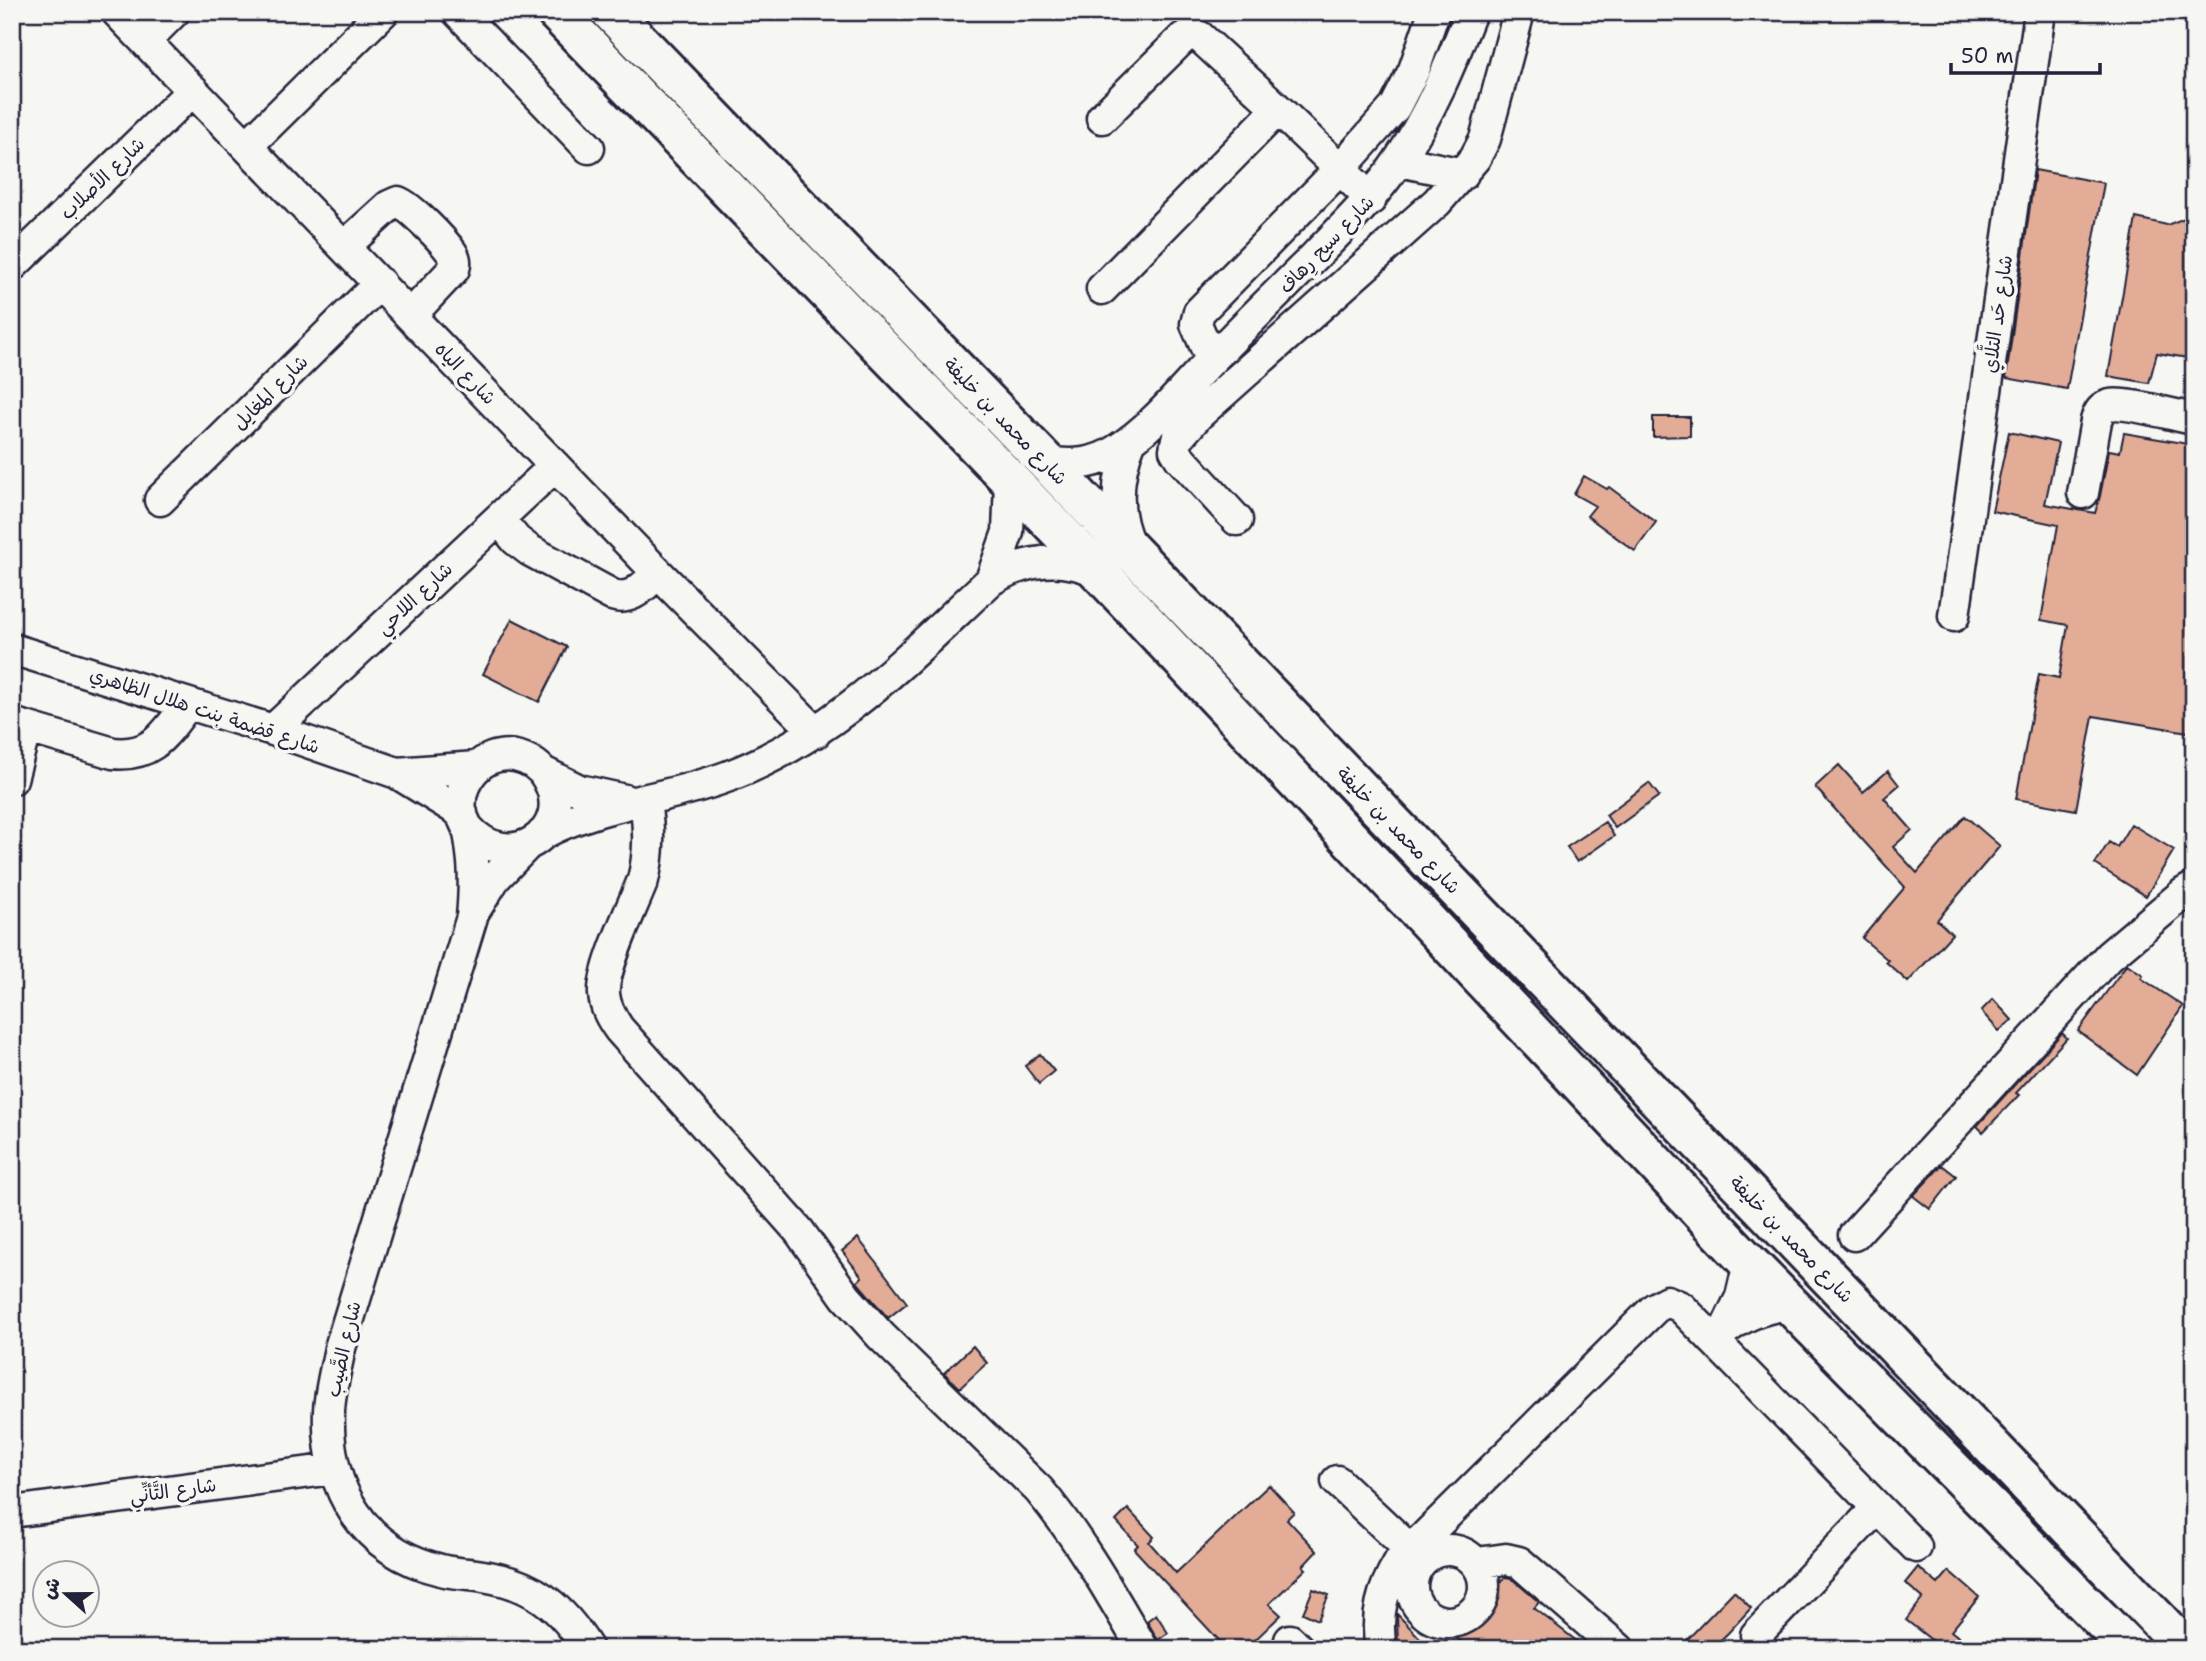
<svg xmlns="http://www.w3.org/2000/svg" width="2206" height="1661" viewBox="0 0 2206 1661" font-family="'Shantell Sans','Playpen Sans Arabic',sans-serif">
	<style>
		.building { fill: #e2ac97; stroke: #22223b; stroke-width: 2 }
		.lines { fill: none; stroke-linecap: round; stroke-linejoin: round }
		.minor-casing { stroke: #22223b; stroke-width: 35 }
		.highway-casing { stroke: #22223b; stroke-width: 44 }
		.minor { stroke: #f6f6f2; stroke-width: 30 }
		.highway { stroke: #f6f6f2; stroke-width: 38 }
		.labels { text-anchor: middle; stroke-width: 7; stroke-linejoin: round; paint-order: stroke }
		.street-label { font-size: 19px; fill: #22223b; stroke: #f6f6f2 }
	</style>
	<rect width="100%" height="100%" fill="#f6f6f2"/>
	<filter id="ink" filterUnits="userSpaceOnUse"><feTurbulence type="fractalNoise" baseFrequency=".0143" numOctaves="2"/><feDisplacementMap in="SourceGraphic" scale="14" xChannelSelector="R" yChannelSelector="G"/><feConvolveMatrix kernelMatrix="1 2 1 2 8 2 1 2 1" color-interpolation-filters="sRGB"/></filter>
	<g filter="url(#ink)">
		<path class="building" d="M2035,170L2104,183L2067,389L2006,378Z
			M2136,218L2167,225L2185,218L2194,219V359L2157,353L2149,383L2108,376Z
			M1653,417H1690V436L1653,437Z
			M2009,432L2058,443L2045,504L2095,513L2100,496L2109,450L2120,452L2124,433L2194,445V733L2093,716L2076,810L2016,799L2039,674L2059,678L2068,625L2041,620L2058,525L1992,511Z
			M1584,476L1607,489L1609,487L1656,522L1635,551L1587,516L1595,506L1574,494Z
			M512,619L567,647L539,702L483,674Z
			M1839,765L1863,792L1888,771L1899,785L1884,798L1912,830L1893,847L1917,873L1965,816L2000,846L1937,920L1952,934L1908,982L1886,962L1888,960L1862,938L1905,887L1815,787Z
			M1649,783L1659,796L1615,828L1606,815Z
			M1605,822L1614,836L1577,862L1567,847Z
			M2131,824L2174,850L2146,896L2095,864L2109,842L2117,847Z
			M2127,964L2143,975L2141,978L2183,1006L2137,1075L2078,1031Z
			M1993,999L2012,1020L1999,1031L1981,1011Z
			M2062,1033L2067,1038L2016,1093L2019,1095L1983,1132L1977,1126Z
			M1040,1054L1054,1071L1039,1084L1025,1066Z
			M1942,1165L1956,1176L1930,1209L1913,1196Z
			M858,1238L907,1303L888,1318L857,1282L862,1277L842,1251Z
			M973,1346L987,1363L960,1388L944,1373Z
			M1269,1485L1294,1512L1287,1519L1317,1551L1303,1566L1306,1569L1269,1604L1281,1615L1256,1639L1264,1649H1227L1134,1549L1138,1545L1116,1521L1128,1509L1154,1537L1149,1542L1176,1573Z
			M1918,1567L1938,1584L1949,1571L1979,1597L1951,1631L1974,1649H1943L1906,1620L1923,1598L1905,1583Z
			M1505,1577L1511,1578L1539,1602L1534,1608L1587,1649H1471L1455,1637L1478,1606Z
			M1313,1589L1329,1595L1318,1620L1303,1613Z
			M1734,1591L1751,1608L1728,1633L1711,1649H1678Z
			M1156,1614L1168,1633L1158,1640L1147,1621Z
			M1397,1614L1420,1638L1409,1649L1398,1648Z"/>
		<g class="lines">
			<g class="minor-casing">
				<path id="minor" d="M117,12L658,573L816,732
					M458,12L589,148
					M145,41L174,12
					M1102,118L1183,38L1192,33L1200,37L1278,109L1371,199
					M247,146L383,12
					M1399,161L1463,174
					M345,246L389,206L398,202C411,207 444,241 452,253C456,259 456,263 454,269L411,315
					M12,266L193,90
					M1102,289L1278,109
					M1211,359L1196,324L1199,312L1340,169L1395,107L1414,70L1434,12
					M1046,462C1071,466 1095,465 1117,450C1156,425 1185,386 1217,354C1249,321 1282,289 1315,256C1345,225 1375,196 1399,160C1430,114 1451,63 1471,12
					M2083,493L2096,421C2098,413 2102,407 2110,405C2124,401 2177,416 2194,419
					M160,500L380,283
					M499,519L516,540L529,550L612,595C632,602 644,585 658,573
					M1237,520L1180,458L1175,450L1177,439L1198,415L1437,202L1475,158L1485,139L1519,12
					M1130,546C1113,511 1116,476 1131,440
					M991,580L1008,532L1010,481
					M1954,616L2040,12
					M12,649L273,730L397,773L462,813
					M12,723L113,753C154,757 165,733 188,704
					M273,730L555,466
					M397,773L476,767
					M545,773L579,790L625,800
					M12,779L26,727
					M645,800C649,828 650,852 643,880C633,906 602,969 604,994C605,1008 612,1019 619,1029L799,1231L846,1297L881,1336L1039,1490C1080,1539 1111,1594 1143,1649
					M468,828C509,876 576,831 548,780C542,767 529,759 515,756C482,750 457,781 461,812C462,817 465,822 467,827C470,834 471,844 472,853C475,874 474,895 472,917L340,1348C336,1369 330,1390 329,1411C326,1489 363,1551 441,1570C455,1574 469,1573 483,1576C534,1584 561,1606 588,1649
					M542,834C601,802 667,800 729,776C836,735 909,656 991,580C1026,559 1061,555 1099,572
					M473,913L495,878L527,845
					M1854,1235L2109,956L2184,893L2194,887
					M1726,1328L1741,1297L1749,1263
					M1713,1340C1736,1319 1759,1307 1791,1304
					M1337,1481L1421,1560
					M12,1512L333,1469
					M1412 1586a36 36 0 1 1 72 0a36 36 0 1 1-72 0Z
					M1477,1563L1506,1559L1519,1562L1619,1649
					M1756,1635L1877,1508
					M1290,1640L1299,1649
					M1381,1649C1375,1616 1382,1590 1399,1562L1655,1308L1667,1301L1681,1307L1916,1547"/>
			</g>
			<g class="highway-casing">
				<path id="highway" d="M556,12L1100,573L1749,1263L2130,1649
					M611,12L1046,462L2186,1649"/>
			</g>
			<use href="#minor" class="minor"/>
			<use href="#highway" class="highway"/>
		</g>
	</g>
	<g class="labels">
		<g class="street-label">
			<text transform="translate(102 178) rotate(-44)" y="7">شارع الأصلاب</text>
			<text transform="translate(1326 244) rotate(-46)" y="7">شارع سيح رِهاف</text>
			<text transform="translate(1997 314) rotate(-82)" y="7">شارع حَد التلَّاي</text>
			<text transform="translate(466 373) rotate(46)" y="7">شارع الياه</text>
			<text transform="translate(270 392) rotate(-45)" y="7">شارع المغايل</text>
			<text transform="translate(1006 421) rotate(46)" y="7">شارع محمد بن خليفة</text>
			<text transform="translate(414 598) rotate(-43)" y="7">شارع اللاحي</text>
			<text transform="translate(205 710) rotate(18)" y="7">شارع قضمة بنت هلال الظاهري</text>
			<text transform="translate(1399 830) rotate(46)" y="7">شارع محمد بن خليفة</text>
			<text transform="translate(1792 1239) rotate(46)" y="7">شارع محمد بن خليفة</text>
			<text transform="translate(343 1349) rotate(-77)" y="7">شارع الصَّيب</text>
			<text transform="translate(173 1490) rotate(-8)" y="7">شارع التَّأنِّي</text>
		</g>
	</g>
	<rect width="2206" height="1661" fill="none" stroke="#f6f6f2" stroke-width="42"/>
	<rect x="21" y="21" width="2164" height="1619" fill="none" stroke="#22223b" stroke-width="2.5" filter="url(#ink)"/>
	<g transform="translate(66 1594) rotate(291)"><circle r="33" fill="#f6f6f2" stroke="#a1a1a9" stroke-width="2"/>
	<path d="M0-5L12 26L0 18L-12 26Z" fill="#22223b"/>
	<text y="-10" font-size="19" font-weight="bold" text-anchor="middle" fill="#22223b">ش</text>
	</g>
	<path d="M1951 63v10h149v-10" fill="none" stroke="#22223b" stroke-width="3.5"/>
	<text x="1961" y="63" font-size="21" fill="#22223b" stroke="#f6f6f2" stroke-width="5" paint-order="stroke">50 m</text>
</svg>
